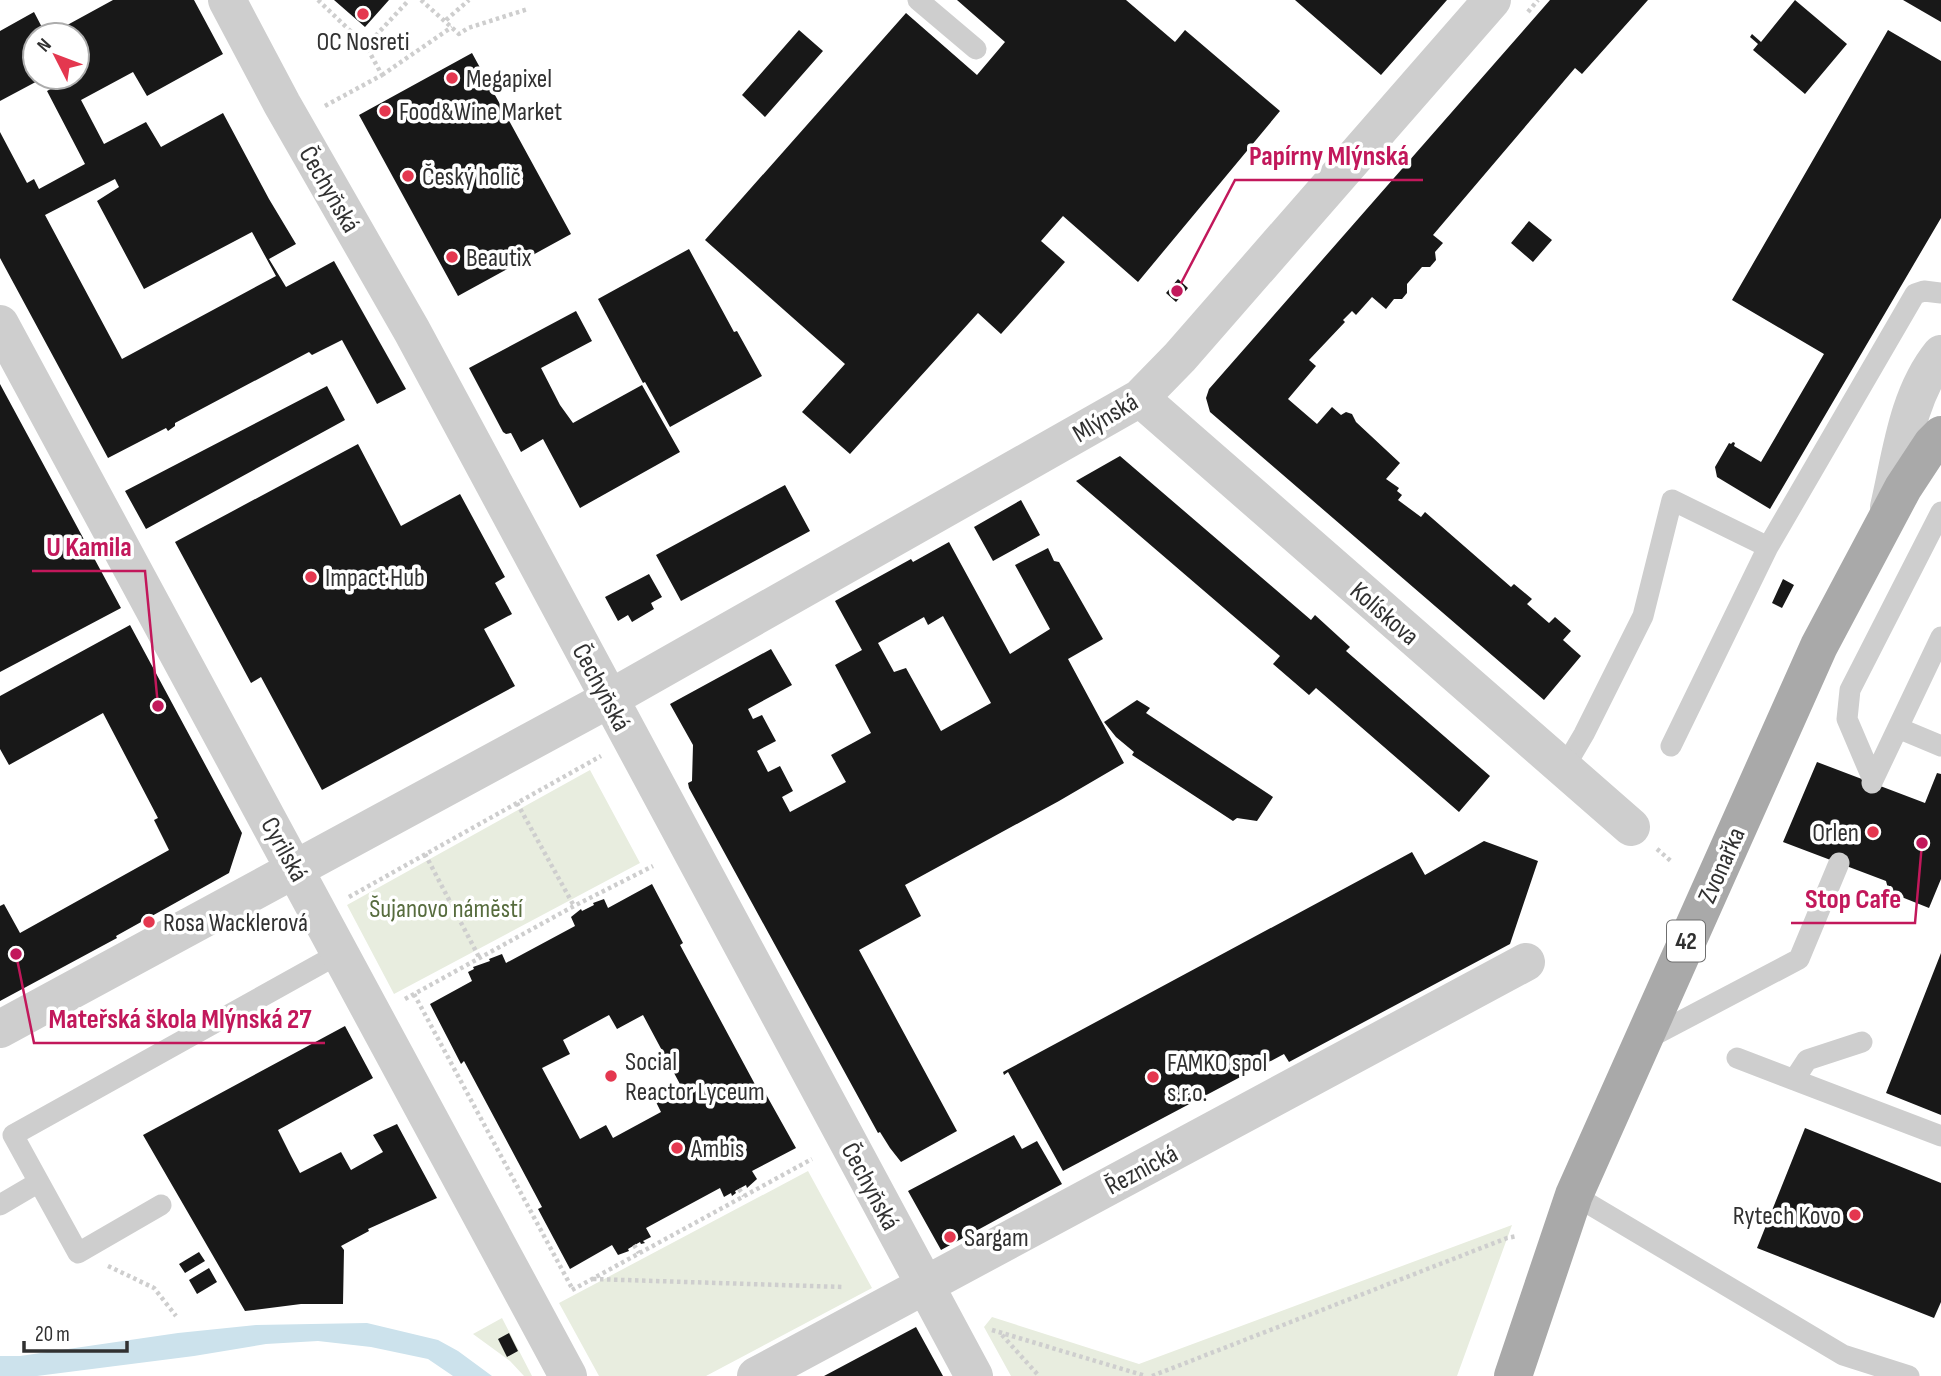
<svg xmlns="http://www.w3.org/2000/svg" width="1941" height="1376" viewBox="0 0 1941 1376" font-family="'Sofia Sans Condensed',sans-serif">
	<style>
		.green { fill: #e8eddf }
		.water { fill: #cce2ec }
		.building { fill: #181818; fill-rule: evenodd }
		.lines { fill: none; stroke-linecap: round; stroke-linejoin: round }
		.path { stroke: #cecece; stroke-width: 4.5; stroke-dasharray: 3.5 3.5; stroke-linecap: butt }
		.service { stroke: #cecece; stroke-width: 21 }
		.minor { stroke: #cecece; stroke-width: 38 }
		.primary { stroke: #a9a9a9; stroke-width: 38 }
		.poi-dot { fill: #e4374f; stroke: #fff; stroke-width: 2.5 }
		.labels { text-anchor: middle; stroke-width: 7; stroke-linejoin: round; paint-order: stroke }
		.shield { fill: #fff; stroke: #6f6f6f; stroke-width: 2 }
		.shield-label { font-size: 24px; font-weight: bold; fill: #313131 }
		.poi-label { font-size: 26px; fill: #313131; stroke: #fff; text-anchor: start }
		.street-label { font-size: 26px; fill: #313131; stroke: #fff }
		.park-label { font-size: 26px; fill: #576c3e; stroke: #fff }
		.leader { fill: none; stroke: #c2185b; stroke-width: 2.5 }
		.callout-dot { fill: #c2185b; stroke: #fff; stroke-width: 2.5 }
		.callout-label { font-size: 28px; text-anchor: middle; font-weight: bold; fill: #c2185b; stroke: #fff; stroke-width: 7; stroke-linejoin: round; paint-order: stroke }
	</style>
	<rect width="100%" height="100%" fill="#fff"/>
	<path class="green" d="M590,770L640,863L394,994L347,905Z
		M808,1171L872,1288L706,1376H599L559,1303Z
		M1512,1225L1457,1376H1011L984,1327L992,1317L1139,1364Z
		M502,1318L532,1376H524L510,1361L473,1334Z"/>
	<path class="water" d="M367,1323L438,1340L458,1351L492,1376H453L428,1359L371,1347L318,1341L266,1344L194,1356L37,1376H0V1356H20L178,1333L256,1325Z"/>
	<path class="building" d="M113,0H194L223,54L147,96L133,72L81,100L104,144L146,122L161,147L223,113L269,199L296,244L269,259L286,287L334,261L406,389L377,404L342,340L312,355L309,352L175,423V426L168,431L166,428L108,458L0,258V132L27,183L34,179L39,189L85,164L47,91L58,85L54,77H77V35H49ZM115,179L119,187L97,201L144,289L252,232L276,276L122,359L45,215Z
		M334,0H389L365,27Z
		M957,0H1126L1175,42L1185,30L1280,111L1138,282L1063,216L1041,241L1065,262L1001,334L978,313L850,454L802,412L845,364L705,240L906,13L977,75L1005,42Z
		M1295,0H1447L1381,75Z
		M1550,0H1648L1582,74L1575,68L1433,235L1443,243L1435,252L1436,260L1430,267H1422L1407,284V293L1402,299H1394L1386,309L1372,297L1356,315L1352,311L1343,320L1345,322L1309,360L1316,366L1288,399L1317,424L1332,407L1341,415L1346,412L1352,414L1356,422L1400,463L1386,479L1399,488L1397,491L1402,495L1398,500L1421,517L1425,512L1511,587L1514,584L1532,599L1527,604L1549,623L1555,617L1571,631L1563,640L1581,656L1544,700L1210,412L1206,398L1209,389Z
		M1795,0L1847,44L1805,94L1753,50L1758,44L1750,37L1752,34L1761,42Z
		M1903,0H1941V22Z
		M34,12L46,35H35V77H45L0,101V31Z
		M799,30L823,51L765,117L742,95Z
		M1888,30L1941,61V218L1770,509L1717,477L1715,467L1729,443L1731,444L1733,442L1735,443L1734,446L1761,462L1824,354L1732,300Z
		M472,53L571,234L458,296L359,115Z
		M1529,221L1552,240L1533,262L1511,243Z
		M689,249L734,332L737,331L762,376L670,427L645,382L643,383L598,299Z
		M1178,279L1188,288L1176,302L1166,293Z
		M576,311L592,341L541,368L560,405L573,423L642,385L680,452L580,508L543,439L521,452L511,433L506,434L503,432L469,368Z
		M0,384L121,608L0,672Z
		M327,386L345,420L146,529L125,491Z
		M358,444L401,526L460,494L505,577L495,583L512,614L484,629L515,686L322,790L261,677L251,683L175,542Z
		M1120,456L1311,620L1315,615L1350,647L1346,651L1490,776L1459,812L1316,688L1309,695L1273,664L1280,656L1076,481Z
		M785,485L810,531L681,601L656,555Z
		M1021,500L1040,535L993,561L974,527Z
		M949,542L1010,654L1050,629L1015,565L1048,548L1054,561L1059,562L1103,639L1068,659L1124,763L1059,801L905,885L921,916L859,950L957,1131L901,1162L890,1148L880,1132L878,1133L689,788L688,783L692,781L693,745L670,704L771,649L792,685L748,709L753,719L762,715L776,741L757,751L768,772L780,766L793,791L782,797L790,812L846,782L831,755L871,733L835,665L862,650L835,601L911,559L913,562ZM943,616L991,703L941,731L906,668L894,672L878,643L924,617L928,625Z
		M649,574L662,597L651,603L654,609L632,622L628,615L618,621L605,597Z
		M1783,579L1794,585L1782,608L1772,603Z
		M130,625L242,833L229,873L116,936L117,938L0,1001V906L4,904L20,933L169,850L154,820L158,818L103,713L9,765L0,749V696Z
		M1137,700L1150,708L1146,713L1273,797L1257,821L1237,818L1233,821L1132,755L1134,752L1116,737L1104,722Z
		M1817,762L1925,803L1937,773L1941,774V879L1929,908L1889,892L1886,881L1783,842Z
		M1484,841L1538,861L1510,944L1289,1062L1284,1054L1063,1171L1008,1072L1004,1075L1003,1072L1412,852L1425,875Z
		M652,884L683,943L680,945L758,1090L763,1089L796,1148L752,1171L757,1179L747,1188L746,1185L735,1191L736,1193L732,1196L731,1193L724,1197L720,1188L646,1228L651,1237L643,1241L645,1243L641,1244L640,1242L628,1249L629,1251L618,1255L612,1245L570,1269L538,1209L542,1207L464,1061L461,1064L430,1004L472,981L468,972L474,969L473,967L490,961L489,959L502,954L506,963L575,926L571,917L581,909L582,911L594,905L593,903L604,899L608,908ZM609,1015L617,1029L643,1015L681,1086L655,1100L661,1112L613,1138L606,1125L580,1139L542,1068L570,1054L563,1040Z
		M1941,953V1115L1886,1093Z
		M345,1026L373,1078L278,1130L291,1156L300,1173L341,1152L351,1170L383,1152L373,1135L397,1124L437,1198L368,1229L369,1231L341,1246L344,1250L343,1304H301L245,1311L143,1135Z
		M1805,1128L1941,1183V1302L1934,1318L1757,1248Z
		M1014,1135L1022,1149L1037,1141L1062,1184L941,1250L908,1191Z
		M199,1252L205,1261L185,1273L179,1264Z
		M209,1268L217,1282L197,1294L189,1280Z
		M916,1327L943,1376H824Z
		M509,1333L518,1351L507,1357L498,1339Z"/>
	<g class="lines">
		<path class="path" d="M318,0L366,46L382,75L323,107
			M421,0L459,34L468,28L528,9
			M1528,12L1538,0
			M446,20L469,0
			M366,46L409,0
			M382,75L452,27
			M517,803L574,906
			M1657,849L1672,862
			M425,854L479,957
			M349,897L601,756
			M414,994L573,1290
			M405,999L574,906L653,866
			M739,1189L744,1196
			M634,1245L639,1253
			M108,1266L154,1288L176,1316
			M593,1279L843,1287
			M572,1290L812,1159
			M992,1330L1146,1376
			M1002,1335L1039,1376
			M1152,1376L1507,1238L1517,1236"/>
		<path class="service" d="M918,0L976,49
			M1898,728L1941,746
			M1671,746L1768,547L1915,294L1924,291L1941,293
			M1564,768L1584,734L1643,616L1672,500L1768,547
			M1873,780L1941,637
			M1872,783L1873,780L1847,719L1850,690L1941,512
			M1645,1040L1799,959L1839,863
			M1737,1058L1941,1136
			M1794,1080L1807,1060L1862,1042
			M1574,1195L1843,1355L1909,1376
			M0,1205L39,1182
			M161,1205L78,1253L13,1135L340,953"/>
		<path class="minor" d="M227,0L282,104L412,331L974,1376
			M0,324L568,1376
			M1140,398L1631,827
			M1889,507C1901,456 1907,396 1941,354
			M0,1029L609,699L1140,398L1180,357L1492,0
			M756,1376L1526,962"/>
		<path class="primary" d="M1513,1376L1574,1195L1819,646L1903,488L1932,444L1941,435"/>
	</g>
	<g class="poi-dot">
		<circle cx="363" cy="14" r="7"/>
		<circle cx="452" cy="78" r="7"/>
		<circle cx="385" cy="111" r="7"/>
		<circle cx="408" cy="176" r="7"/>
		<circle cx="452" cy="257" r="7"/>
		<circle cx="311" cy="577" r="7"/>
		<circle cx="1873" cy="832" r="7"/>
		<circle cx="149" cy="922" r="7"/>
		<circle cx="611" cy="1076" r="7"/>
		<circle cx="1153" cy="1077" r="7"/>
		<circle cx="677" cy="1148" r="7"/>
		<circle cx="1855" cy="1215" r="7"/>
		<circle cx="950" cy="1237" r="7"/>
	</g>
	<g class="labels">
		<rect class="shield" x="1667" y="920.5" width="38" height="41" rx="5"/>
		<g class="shield-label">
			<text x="1686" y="949">42</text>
		</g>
		<g class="poi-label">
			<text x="363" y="50" text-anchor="middle">OC Nosreti</text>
			<text x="466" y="87">Megapixel</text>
			<text x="399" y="120">Food&amp;Wine Market</text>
			<text x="422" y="185">Český holič</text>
			<text x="466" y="266">Beautix</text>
			<text x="325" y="586">Impact Hub</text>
			<text x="1859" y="841" text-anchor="end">Orlen</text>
			<text x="163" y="931">Rosa Wacklerová</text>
			<text x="625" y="1070">Social<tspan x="625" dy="30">Reactor Lyceum</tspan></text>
			<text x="1167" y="1071">FAMKO spol<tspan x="1167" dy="30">s.r.o.</tspan></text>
			<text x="691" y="1157">Ambis</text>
			<text x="1841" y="1224" text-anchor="end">Rytech Kovo</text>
			<text x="964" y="1246">Sargam</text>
		</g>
		<g class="street-label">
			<text transform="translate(330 189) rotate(60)" y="9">Čechyňská</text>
			<text transform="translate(1105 417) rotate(-31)" y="9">Mlýnská</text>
			<text transform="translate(1385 613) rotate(41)" y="9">Kolískova</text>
			<text transform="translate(602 687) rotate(62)" y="9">Čechyňská</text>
			<text transform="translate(285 849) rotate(61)" y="9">Cyrilská</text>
			<text transform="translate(1721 865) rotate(-66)" y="9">Zvonařka</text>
			<text transform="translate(1141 1169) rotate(-28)" y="9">Řeznická</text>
			<text transform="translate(871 1186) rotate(62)" y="9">Čechyňská</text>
		</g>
		<g class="park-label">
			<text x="446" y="917">Šujanovo náměstí</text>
		</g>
	</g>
	<path class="leader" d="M1177 291L1235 180H1423M158 706L145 571H32M1922 843L1915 923H1791M16 954L34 1043H325"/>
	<g class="callout-dot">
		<circle cx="1177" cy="291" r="7"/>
		<circle cx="158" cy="706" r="7"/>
		<circle cx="1922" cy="843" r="7"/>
		<circle cx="16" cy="954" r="7"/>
	</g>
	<g class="callout-label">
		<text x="1329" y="165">Papírny Mlýnská</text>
		<text x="89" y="556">U Kamila</text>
		<text x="1853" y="908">Stop Cafe</text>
		<text x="180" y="1028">Mateřská škola Mlýnská 27</text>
	</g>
	<g transform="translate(56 56) rotate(312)"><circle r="33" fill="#ffffff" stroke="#adadad" stroke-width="2"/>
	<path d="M0-5L12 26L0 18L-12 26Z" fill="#e4374f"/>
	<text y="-10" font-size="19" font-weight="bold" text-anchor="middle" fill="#313131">N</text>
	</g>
	<path d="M24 1341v10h103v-10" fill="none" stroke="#313131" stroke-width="3.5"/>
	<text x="35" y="1341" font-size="21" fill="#313131" stroke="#ffffff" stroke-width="5" paint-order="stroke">20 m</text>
</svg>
